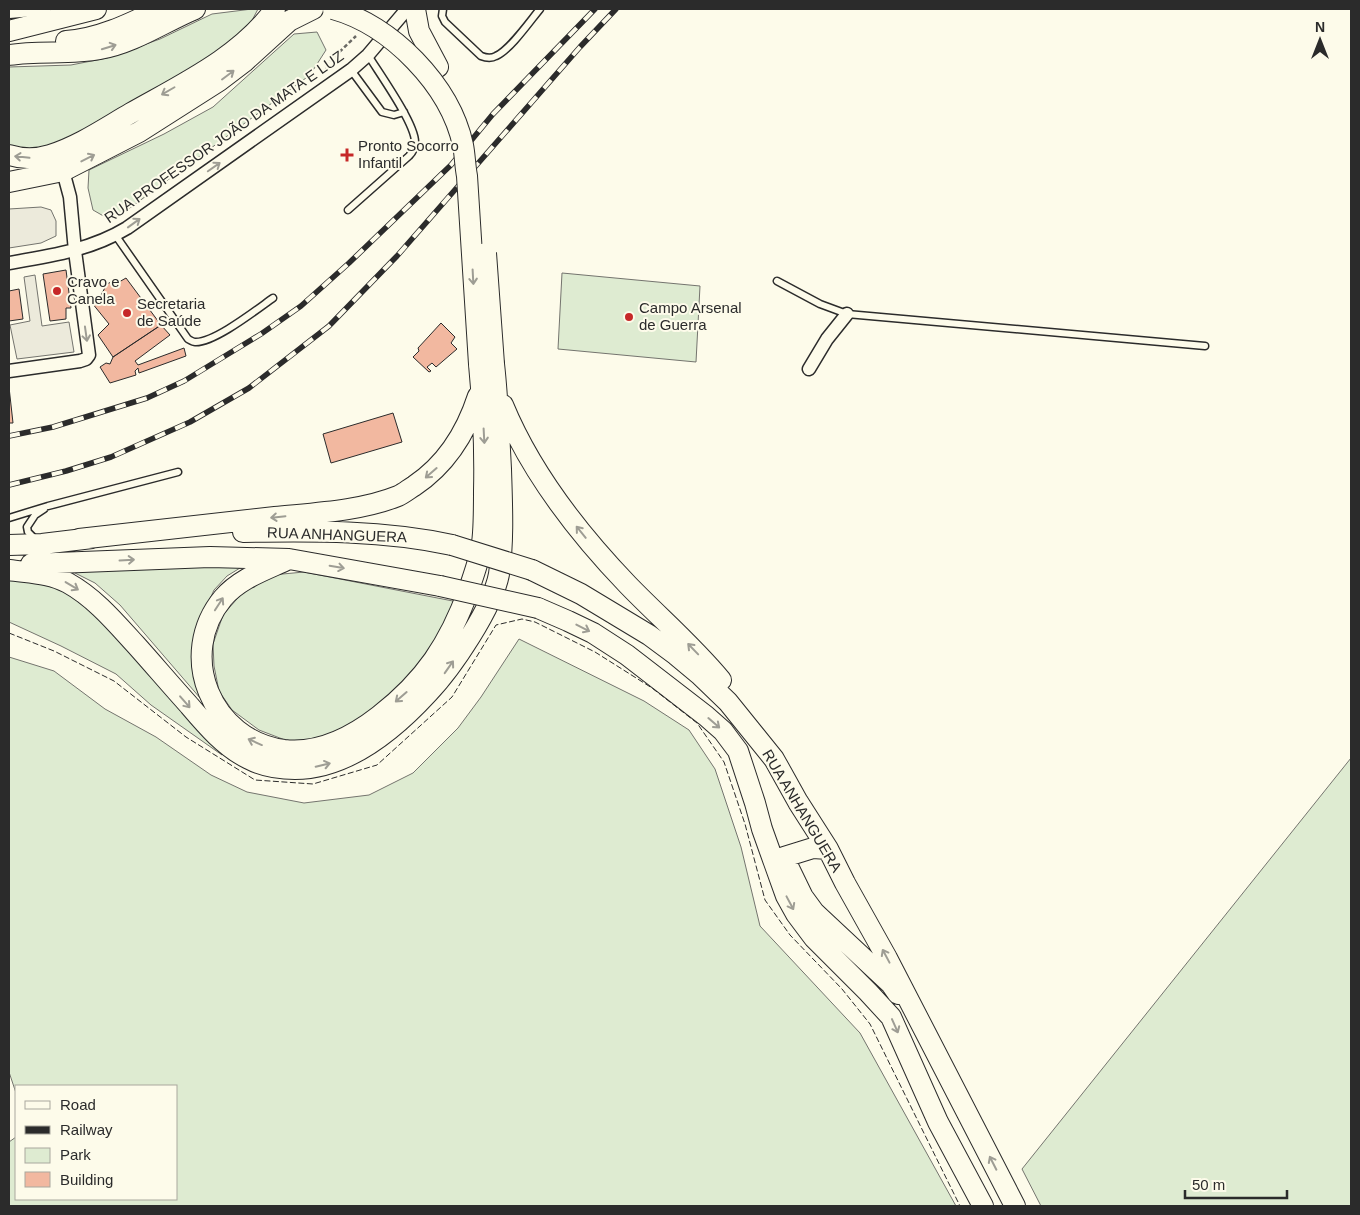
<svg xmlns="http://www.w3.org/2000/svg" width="1360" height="1215" viewBox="0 0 1360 1215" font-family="Arial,sans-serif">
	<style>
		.green { fill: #deebd1; stroke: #74746e }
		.parking { fill: #eceadb; stroke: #74746e }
		.building { fill: #f2b8a0; stroke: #2b2b2b }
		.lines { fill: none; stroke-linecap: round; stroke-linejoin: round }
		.service-casing { stroke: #2b2b2b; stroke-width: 9 }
		.minor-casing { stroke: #2b2b2b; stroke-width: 15 }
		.primary-casing { stroke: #2b2b2b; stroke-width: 22 }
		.path { stroke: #6a6964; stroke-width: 2.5; stroke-dasharray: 4 2.5; stroke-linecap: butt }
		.service { stroke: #fdfbea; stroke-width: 6 }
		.minor { stroke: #fdfbea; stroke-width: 12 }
		.primary { stroke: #fdfbea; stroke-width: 20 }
		.rail-casing { stroke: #2b2b2b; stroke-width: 5.5 }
		.rail { stroke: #fdfbea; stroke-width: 4; stroke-dasharray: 11; stroke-linecap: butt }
		.primary-bridge-casing { stroke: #2b2b2b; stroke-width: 22; stroke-linecap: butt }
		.primary-bridge { stroke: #fdfbea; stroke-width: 20 }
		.fence { stroke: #2b2b2b; stroke-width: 1; stroke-dasharray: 6 2.5; stroke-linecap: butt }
		.oneway { stroke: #9e9d94 }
		.poi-dot { fill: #c62828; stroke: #fdfbea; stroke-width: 2 }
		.labels { text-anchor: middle; stroke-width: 4; stroke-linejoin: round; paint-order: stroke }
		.street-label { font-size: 15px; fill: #2b2b2b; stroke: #fdfbea }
		.poi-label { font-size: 15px; fill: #2b2b2b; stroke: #fdfbea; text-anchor: start }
	</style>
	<rect width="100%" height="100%" fill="#fdfbea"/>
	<path class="green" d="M252,9H258L247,30L203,66L74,138L36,152L9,149V67L71,65L107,58L160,39L212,14Z
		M317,32L326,50L310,75L119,216L107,218L93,210L88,188L89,170L164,134L213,107L294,34Z
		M562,273L700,286L696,362L558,349Z
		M235,564L252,565L240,568L227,576L214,590L200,621L213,713L120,605L95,583L73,572Z
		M304,572L458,602L413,677L350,728L306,743L285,740L259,730L232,710L219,691L214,666L213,644L223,615L243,592L272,575Z
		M9,577H30L81,598L222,755L151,705L116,674L61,646L9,622Z
		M519,639L644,701L689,730L715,769L741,847L760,926L860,1033L956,1206H9V1142L16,1137V1199H176V1086H16V1093L9,1072V657L54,671L105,709L156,737L211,775L247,792L304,803L369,795L413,773L458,728L481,697Z
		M1351,758V1206H1041L1022,1169Z"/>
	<path class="parking" d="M41,207L51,210L56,221V236L41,243L9,248V209Z
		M35,275L42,326L69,322L74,352L17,359L10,325L30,321L24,277Z"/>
	<path class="building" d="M66,270L71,308H66V319L50,321L43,274Z
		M126,278L161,325L113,357L98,335L109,324L92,303L101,295L107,284L113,281L119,282Z
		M19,289L23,319L9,321V291Z
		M441,323L455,337L451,343L457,349L436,367L432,363L427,367L431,371L429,372L413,357L419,351L418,348Z
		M161,325L170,335L135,361L138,365L184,348L186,356L139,373L138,368L135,371L136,375L110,383L100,367L106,363L110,364L113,357Z
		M9,387L13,423H9Z
		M393,413L402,442L331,463L323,434Z"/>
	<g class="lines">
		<g class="service-casing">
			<path id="service" d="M443,9L442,16L445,22L481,56C486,58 491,59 496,56C510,50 530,21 540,9
				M351,70L382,112L394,115L404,112
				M348,210L409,156C413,152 415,148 415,142C415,123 379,73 368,55
				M116,236L188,339C190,340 193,342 195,342C214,343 256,310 273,298
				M777,281L820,304L847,314L1205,346
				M9,518L48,506L178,472
				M35,539L28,532L27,527L35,515L44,509"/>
		</g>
		<g class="minor-casing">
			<path id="minor" d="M9,12L45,9
				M9,263C50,256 91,250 127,228L351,70L368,55L407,9
				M809,369L827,339L847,314
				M9,371L80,361L86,359L89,355L75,251L70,197L63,171"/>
		</g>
		<g class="primary-casing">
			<path id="primary" d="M415,9L419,31L438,67
				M9,31L96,9
				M66,41C99,39 131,23 160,9
				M9,55C39,50 70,55 100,49C134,43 164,22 195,9
				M9,155C22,159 37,159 50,155C79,146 105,128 131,113C182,84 240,57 275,9
				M9,182L63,171L139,132L219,81L244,62L289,21L313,9
				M503,405C531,473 578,533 628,585C659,617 693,646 721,680
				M243,532C314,531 383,530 452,545
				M79,539C144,532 209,524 275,517C314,513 361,511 398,496C403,494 409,489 414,486C447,464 466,433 478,396
				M9,545L42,544L92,538
				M289,559C266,570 240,578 223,598C176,655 211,740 284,750C319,754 352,737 379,716C425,680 449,644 469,589C475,571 482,552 483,533C484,519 484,505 484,491C485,448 483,406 479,364
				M31,564L210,557L289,559L440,586
				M9,570C29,573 50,573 68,583C95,598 115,622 136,645C153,664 170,684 188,704C205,724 224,747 249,759C264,767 279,769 295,769C348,769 394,730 428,693C452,668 493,607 499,574C504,540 502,503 501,469C499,434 498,399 494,364
				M532,570L581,594L649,635L676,655L700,675L728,702L774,759L798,802L828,849L845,883L887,958L1015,1206
				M538,608L568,621L593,633L627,655L706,716L723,731L738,751L755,803L762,829L786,896L796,914L814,938L868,992L891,1017L938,1122L983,1206
				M787,864L803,897L814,912L891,984L898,994
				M779,871L784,857L813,848L828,849"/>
		</g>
		<path class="path" d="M328,71L325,66L356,36"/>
		<use href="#service" class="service"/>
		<use href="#minor" class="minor"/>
		<use href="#primary" class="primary"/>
		<g class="rail-casing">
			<path id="rail" d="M9,436L53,427L147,398L184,381L220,359L261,334L301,306L349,263L451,165L493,114L595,9
				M9,485L66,471L111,457L190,422L249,388L329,326L397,256L580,47L616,9"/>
		</g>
		<use href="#rail" class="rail"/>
		<g class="primary-bridge-casing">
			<path id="primary-bridge" d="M333,9C391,25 450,85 463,145C465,155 465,166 467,176L479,364
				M486,253L494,364
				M452,545L532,570
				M440,586L538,608"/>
		</g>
		<use href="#primary-bridge" class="primary-bridge"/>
		<path class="fence" d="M9,633L54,651L114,681L186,737L255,780L313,784L377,765L452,697L496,625L522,619L535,622L595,652L652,688L697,723L724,762L745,824L765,900L790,935L842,989L870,1024L960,1206"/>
	</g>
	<defs><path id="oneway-shaft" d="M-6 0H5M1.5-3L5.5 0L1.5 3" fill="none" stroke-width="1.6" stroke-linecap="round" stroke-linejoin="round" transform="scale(1.25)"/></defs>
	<g class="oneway">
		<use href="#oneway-shaft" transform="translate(109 47) rotate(-17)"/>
		<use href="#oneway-shaft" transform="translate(228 75) rotate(-37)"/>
		<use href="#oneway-shaft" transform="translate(168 91) rotate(150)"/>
		<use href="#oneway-shaft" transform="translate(22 157) rotate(-174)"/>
		<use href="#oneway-shaft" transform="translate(88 158) rotate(-27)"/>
		<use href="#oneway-shaft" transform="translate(214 167) rotate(-35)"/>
		<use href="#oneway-shaft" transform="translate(134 223) rotate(-36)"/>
		<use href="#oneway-shaft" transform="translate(473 277) rotate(87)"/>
		<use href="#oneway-shaft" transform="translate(86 334) rotate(82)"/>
		<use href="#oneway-shaft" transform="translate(484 436) rotate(87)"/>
		<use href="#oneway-shaft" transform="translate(431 473) rotate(139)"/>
		<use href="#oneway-shaft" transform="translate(278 517) rotate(174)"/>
		<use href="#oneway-shaft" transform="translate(581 532) rotate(-129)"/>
		<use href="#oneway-shaft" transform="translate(127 560) rotate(-3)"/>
		<use href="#oneway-shaft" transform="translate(337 567) rotate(10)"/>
		<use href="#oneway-shaft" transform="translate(72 586) rotate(31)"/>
		<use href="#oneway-shaft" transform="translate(219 604) rotate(-57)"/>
		<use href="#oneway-shaft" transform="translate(583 628) rotate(27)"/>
		<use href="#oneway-shaft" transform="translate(693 649) rotate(-134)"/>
		<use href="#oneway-shaft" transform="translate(449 667) rotate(-55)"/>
		<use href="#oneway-shaft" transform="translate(401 697) rotate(139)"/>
		<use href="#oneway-shaft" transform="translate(185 702) rotate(49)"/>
		<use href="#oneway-shaft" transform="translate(714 723) rotate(41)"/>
		<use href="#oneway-shaft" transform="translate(255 742) rotate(-156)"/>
		<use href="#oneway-shaft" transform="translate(323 765) rotate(-13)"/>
		<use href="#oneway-shaft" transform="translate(790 903) rotate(62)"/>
		<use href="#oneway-shaft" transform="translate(886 956) rotate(-118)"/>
		<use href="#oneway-shaft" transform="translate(895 1026) rotate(66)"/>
		<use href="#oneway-shaft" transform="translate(993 1163) rotate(-117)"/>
	</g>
	<g class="poi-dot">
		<path d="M344.5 147.5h5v5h5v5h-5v5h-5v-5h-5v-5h5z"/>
		<circle cx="57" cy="291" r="5"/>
		<circle cx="127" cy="313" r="5"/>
		<circle cx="629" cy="317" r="5"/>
	</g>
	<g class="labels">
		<g class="street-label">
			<text transform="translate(224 137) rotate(-35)" y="5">RUA PROFESSOR JOÃO DA MATA E LUZ</text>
			<text transform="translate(337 535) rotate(2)" y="5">RUA ANHANGUERA</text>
			<text transform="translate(802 811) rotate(59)" y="5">RUA ANHANGUERA</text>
		</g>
		<g class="poi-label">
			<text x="358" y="151">Pronto Socorro<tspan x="358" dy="17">Infantil</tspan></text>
			<text x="67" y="287">Cravo e<tspan x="67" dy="17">Canela</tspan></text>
			<text x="137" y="309">Secretaria<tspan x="137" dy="17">de Saúde</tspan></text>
			<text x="639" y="313">Campo Arsenal<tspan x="639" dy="17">de Guerra</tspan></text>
		</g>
	</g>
	<rect width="1360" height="1215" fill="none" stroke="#2b2b2b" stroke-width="20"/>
	<rect x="15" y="1085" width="162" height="115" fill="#fdfbea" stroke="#a9a89e"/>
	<rect x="25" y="1101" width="25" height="8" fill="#fdfbea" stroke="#a9a89e"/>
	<text x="60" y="1110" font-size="15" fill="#2b2b2b">Road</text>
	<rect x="25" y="1126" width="25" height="8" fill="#2b2b2b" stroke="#a9a89e"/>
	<text x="60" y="1135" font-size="15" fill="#2b2b2b">Railway</text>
	<rect x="25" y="1148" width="25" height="15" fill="#deebd1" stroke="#a9a89e"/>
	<text x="60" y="1160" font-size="15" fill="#2b2b2b">Park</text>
	<rect x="25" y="1172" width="25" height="15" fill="#f2b8a0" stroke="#a9a89e"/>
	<text x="60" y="1185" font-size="15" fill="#2b2b2b">Building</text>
	<g transform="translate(1320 40)" stroke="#fdfbea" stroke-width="4" paint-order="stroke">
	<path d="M0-4L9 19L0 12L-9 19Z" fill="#2b2b2b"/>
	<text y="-8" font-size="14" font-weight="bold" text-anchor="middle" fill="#2b2b2b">N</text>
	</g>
	<path d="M1185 1190v8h102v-8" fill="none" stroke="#2b2b2b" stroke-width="2.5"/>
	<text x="1192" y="1190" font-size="15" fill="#2b2b2b" stroke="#fdfbea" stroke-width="4" paint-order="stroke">50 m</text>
</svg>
